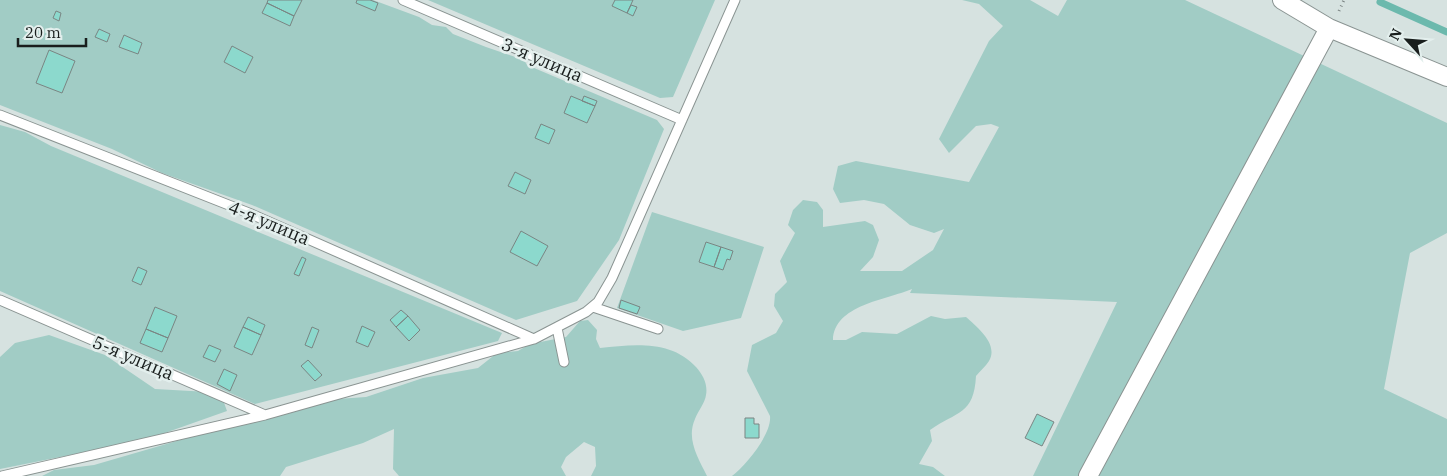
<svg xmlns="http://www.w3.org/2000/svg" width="1447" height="476" viewBox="0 0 1447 476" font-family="'IBM Plex Serif',serif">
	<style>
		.green { fill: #a1ccc5 }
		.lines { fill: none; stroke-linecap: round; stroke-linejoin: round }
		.stream { stroke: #6cb9ad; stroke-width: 7 }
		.building { fill: #8cd9cd; stroke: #7a8583 }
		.lane-casing { stroke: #8a9492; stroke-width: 11 }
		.street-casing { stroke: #8a9492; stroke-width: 20 }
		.path { stroke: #7a8382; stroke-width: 3; stroke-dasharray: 1 4; stroke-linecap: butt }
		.lane { stroke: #fff; stroke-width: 9 }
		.street { stroke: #fff; stroke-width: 18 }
		.labels { text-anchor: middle; stroke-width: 5; stroke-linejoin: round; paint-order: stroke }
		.street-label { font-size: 18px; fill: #191e1d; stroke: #e3efed }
	</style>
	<rect width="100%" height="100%" fill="#d6e2e0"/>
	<path class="green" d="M0,0H373L419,17L432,25L446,27L453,34L486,47L524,60L527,65L657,120L664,129L619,240L577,301L516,320L252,205L162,173L112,149L0,105Z
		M428,0H715L673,97L660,98Z
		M962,0H1030L1058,16L1067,0H1185L1447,123V233L1410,253L1384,389L1447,419V476H1033L1117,302L910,293L912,289C886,300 834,305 833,340H846L862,332L897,334L931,316L945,319L966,317C977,327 999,344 989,361C986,366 980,371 976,376C974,415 957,411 930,430L932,441L919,464L933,467L945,476H732C746,465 772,434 770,416L747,371L752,345L776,333L783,321L774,306L775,294L787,282L780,261L795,233L788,225L793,210L803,200L817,202L823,210V227L865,221L873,225L879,240L873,257L860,271H902L933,250L944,229L934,233L910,225L884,204L864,200L840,203L833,189L838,166L856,161L969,182L999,127L991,124L976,126L949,153L939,139L989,41L1003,26L979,4Z
		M0,125L25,132L51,146L502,333L498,341L255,404L0,291Z
		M652,212L764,247L741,318L683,331L617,308Z
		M588,320L597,330L596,339L600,348C634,344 672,340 696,367C703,375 708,384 706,395C705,403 698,411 695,419C686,439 698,458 707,476H591L596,466L595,447L584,442L566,457L561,467L566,476H399L393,469L394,429L363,443L286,467L280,476H42L54,470L94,465L187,438L337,399L366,397L423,378L478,368L497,353L518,351L530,344L566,337L580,321Z
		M49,335L105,355L155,389L209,392L223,400L227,411L145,440L0,469V357L15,343Z"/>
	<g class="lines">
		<path class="stream" d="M1380,2L1447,32"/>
	</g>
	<path class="building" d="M268,0H302L294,16L267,3Z
		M357,0H370L378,3L375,11L356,3Z
		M615,0H633L627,13L612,6Z
		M267,3L294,16L290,26L262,13Z
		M631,5L637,7L633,16L627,13Z
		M56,11L61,13L59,21L53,18Z
		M99,29L110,34L107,42L95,37Z
		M124,35L142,43L138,54L119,47Z
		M232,46L253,57L245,73L224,62Z
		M49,50L75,61L62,93L36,83Z
		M571,96L595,106L587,123L564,113Z
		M584,96L597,101L595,106L582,101Z
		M541,124L555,130L549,144L535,138Z
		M515,172L531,180L525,194L508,186Z
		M521,231L548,246L537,266L510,252Z
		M706,242L721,247L714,267L699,262Z
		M721,247L733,251L730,260L727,259L723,270L714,267Z
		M302,257L306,259L299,276L294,274Z
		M138,267L147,271L141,285L132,281Z
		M621,300L640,307L637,314L619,308Z
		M155,307L177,316L168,338L146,329Z
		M401,310L408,316L396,327L390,320Z
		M408,316L420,330L409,341L396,327Z
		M248,317L265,325L261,335L243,327Z
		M362,326L375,332L368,347L356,342Z
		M243,327L261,335L252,355L234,347Z
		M312,327L319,330L312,348L305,345Z
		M146,329L168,338L162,352L140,343Z
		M209,345L221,350L215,362L203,357Z
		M308,360L322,375L315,381L301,366Z
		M224,369L237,375L230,391L217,384Z
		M1037,414L1054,422L1042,446L1025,438Z
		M745,418H754V424H759V438H745Z"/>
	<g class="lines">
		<g class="lane-casing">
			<path id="lane" d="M403,0L682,120
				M0,115L249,213L534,339
				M0,300L265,415
				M593,307L658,329
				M557,328L564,362
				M2,476L265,415L534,339L586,312L598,302L612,278L735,0"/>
		</g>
		<g class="street-casing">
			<path id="street" d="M1282,0L1329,28L1447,77
				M1088,476L1329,28"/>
		</g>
		<path class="path" d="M1339,11L1344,0"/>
		<use href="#lane" class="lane"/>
		<use href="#street" class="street"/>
	</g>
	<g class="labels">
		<g class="street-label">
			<text transform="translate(542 60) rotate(23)" y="6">3-я улица</text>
			<text transform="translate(269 223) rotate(23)" y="6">4-я улица</text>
			<text transform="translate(133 358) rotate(23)" y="6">5-я улица</text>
		</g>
	</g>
	<g transform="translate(1407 40) rotate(296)" stroke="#e3efed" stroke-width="4" paint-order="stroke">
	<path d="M0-4L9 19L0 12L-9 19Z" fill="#191e1d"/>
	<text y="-8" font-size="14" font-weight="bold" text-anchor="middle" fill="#191e1d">N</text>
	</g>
	<path d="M18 38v8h68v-8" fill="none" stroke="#191e1d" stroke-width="2.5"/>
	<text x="25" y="38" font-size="15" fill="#191e1d" stroke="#e3efed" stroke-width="4" paint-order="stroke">20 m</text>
</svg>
